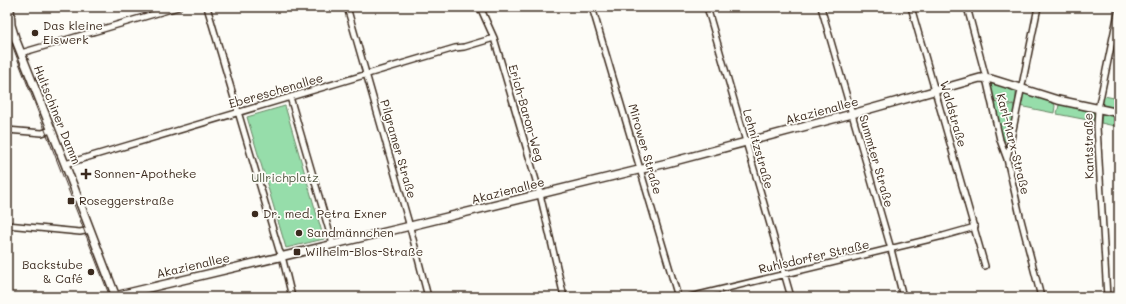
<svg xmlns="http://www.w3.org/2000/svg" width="1126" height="304" viewBox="0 0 1126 304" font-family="Mali,sans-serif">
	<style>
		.green { fill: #96ddaa; stroke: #688464 }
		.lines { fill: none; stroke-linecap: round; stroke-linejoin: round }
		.street-casing { stroke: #3b2a1e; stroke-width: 8 }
		.secondary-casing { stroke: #3b2a1e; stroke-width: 10 }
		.street { stroke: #fdfcf7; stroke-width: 5 }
		.secondary { stroke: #fdfcf7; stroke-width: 7 }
		.tram { stroke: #3b2a1e; stroke-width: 1 }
		.poi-dot { fill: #3b2a1e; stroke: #fdfcf7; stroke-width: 1.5 }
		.labels { text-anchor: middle; stroke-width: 3.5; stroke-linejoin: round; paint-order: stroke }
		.poi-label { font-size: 12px; fill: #3b2a1e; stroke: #fdfcf7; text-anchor: start }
		.street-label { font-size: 12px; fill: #3b2a1e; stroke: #fdfcf7 }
		.park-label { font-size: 12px; fill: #525741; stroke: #fdfcf7 }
	</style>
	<rect width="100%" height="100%" fill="#fdfcf7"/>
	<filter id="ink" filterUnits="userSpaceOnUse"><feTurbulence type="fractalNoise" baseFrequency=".025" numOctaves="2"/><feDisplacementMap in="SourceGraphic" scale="8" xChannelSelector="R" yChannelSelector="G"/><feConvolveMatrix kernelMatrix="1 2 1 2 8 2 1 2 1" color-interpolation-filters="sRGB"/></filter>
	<g filter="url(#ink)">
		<path class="green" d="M992,82L1014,89L1016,92V105L994,100L991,88Z
			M1026,93L1053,101L1055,106L1054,113L1019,106L1022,95Z
			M1104,96L1119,99V109L1102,105Z
			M993,102L1015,106L1008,141H1004Z
			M1062,103L1092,110L1094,112L1093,121L1057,114L1059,105Z
			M285,106L324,239L286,248L247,117Z
			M1102,113L1119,115V127L1101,123Z"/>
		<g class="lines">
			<g class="street-casing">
				<path id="street" d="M207,7L279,250L282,256L292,297
					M347,7L408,220L428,297
					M480,7L494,38L540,194L564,297
					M592,7L678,297
					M707,7L791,297
					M821,7L891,249L903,297
					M911,7L985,266
					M967,7L986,78L1000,140L1007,159L1020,216L1041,297
					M21,53L178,7
					M290,97L333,244
					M7,130L42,133L51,130
					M1007,159L1038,7
					M65,164L455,48L464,47L494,38
					M7,225L80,232L90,230
					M690,297L943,236L975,227
					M1107,297L1097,127L1098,109L1119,8"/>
			</g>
			<g class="secondary-casing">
				<path id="secondary" d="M10,7L11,25L15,38L65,164L116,297
					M115,296L402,228L667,163L852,114L980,78L991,79L1058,100L1119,113"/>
			</g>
			<use href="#street" class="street"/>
			<use href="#secondary" class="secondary"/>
			<path class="tram" d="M7,30L14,50L110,297"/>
		</g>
	</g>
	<g class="poi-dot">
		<circle cx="35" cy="33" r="4"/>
		<path d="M84 168h4v4h4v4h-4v4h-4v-4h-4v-4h4z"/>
		<rect x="67" y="197" width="8" height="8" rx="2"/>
		<circle cx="255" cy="214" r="4"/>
		<circle cx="299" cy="233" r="4"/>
		<rect x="293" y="248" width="8" height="8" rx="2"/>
		<circle cx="91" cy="272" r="4"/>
	</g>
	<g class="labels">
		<g class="poi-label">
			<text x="43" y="30">Das kleine<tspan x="43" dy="14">Eiswerk</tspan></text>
			<text x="94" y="178">Sonnen-Apotheke</text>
			<text x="79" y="205">Roseggerstraße</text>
			<text x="263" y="218">Dr. med. Petra Exner</text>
			<text x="307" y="237">Sandmännchen</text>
			<text x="305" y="256">Wilhelm-Blos-Straße</text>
			<text x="83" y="269" text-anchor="end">Backstube<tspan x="83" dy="14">&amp; Café</tspan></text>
		</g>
		<g class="street-label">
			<text transform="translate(276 91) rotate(-16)" y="4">Ebereschenallee</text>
			<text transform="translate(822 111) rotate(-15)" y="4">Akazienallee</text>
			<text transform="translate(526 113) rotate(74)" y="4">Erich-Baron-Weg</text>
			<text transform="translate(953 114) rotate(74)" y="4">Waldstraße</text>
			<text transform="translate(57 115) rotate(68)" y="4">Hultschiner Damm</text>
			<text transform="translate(1013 144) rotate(76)" y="4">Karl-Marx-Straße</text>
			<text transform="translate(1089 146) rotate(-91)" y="4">Kantstraße</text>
			<text transform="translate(398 149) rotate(74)" y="4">Pilgramer Straße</text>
			<text transform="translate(645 149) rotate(74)" y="4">Mirower Straße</text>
			<text transform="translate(758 149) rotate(74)" y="4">Lehnitzstraße</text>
			<text transform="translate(876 161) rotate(74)" y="4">Summter Straße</text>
			<text transform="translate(508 191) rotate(-14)" y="4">Akazienallee</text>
			<text transform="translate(814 257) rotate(-13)" y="4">Ruhlsdorfer Straße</text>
			<text transform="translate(193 266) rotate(-13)" y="4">Akazienallee</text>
		</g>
		<g class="park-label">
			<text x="285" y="182">Ullrichplatz</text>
		</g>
	</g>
	<rect width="1126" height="304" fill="none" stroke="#fdfcf7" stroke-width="24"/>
	<rect x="12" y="12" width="1102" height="280" fill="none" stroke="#3b2a1e" stroke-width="1.5" filter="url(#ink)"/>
</svg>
